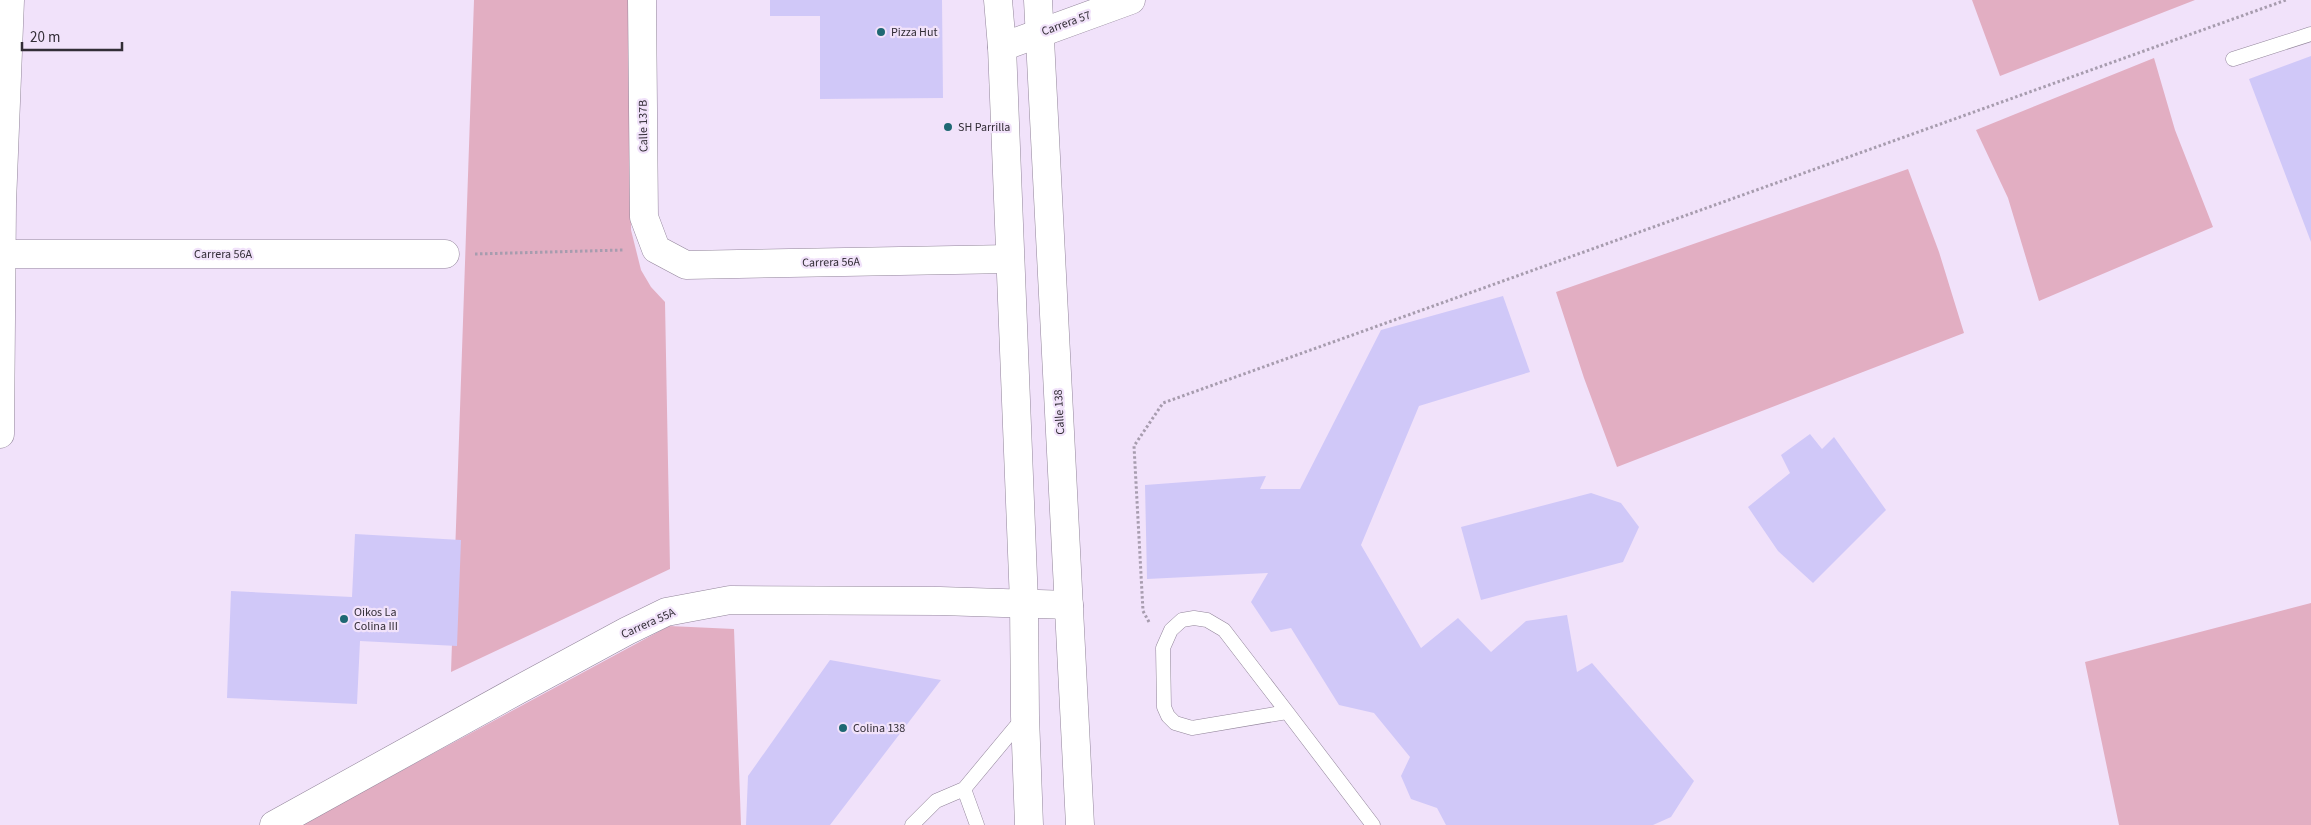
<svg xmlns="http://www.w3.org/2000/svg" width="2311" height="825" viewBox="0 0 2311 825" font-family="'Source Sans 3',sans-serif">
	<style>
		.green { fill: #e2aec2 }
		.building { fill: #d0c8f8 }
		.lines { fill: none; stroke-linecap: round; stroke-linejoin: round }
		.service-casing { stroke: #92859a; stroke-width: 15 }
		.minor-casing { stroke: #92859a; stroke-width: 29 }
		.secondary-casing { stroke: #92859a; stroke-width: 29 }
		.path { stroke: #a79cae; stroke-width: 3; stroke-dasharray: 2.5 2.5; stroke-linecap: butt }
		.service { stroke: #fff; stroke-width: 14 }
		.minor { stroke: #fff; stroke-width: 28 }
		.secondary { stroke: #fff; stroke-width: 28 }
		.poi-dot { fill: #1e6873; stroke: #f1e2fa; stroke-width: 2 }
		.labels { text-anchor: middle; stroke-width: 4.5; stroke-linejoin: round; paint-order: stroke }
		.street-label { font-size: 12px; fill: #322d36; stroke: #f1e2fa }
		.poi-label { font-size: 12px; fill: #322d36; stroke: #f1e2fa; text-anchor: start }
	</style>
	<rect width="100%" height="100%" fill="#f1e2fa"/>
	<path class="green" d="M474,0H629L631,230L641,270L651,287L665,302L670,569L451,672Z
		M1972,0H2195L2000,76Z
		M2154,58L2175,130L2213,227L2039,301L2008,198L1976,130Z
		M1908,169L1939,252L1964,333L1617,467L1584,378L1556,292Z
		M2311,603V825H2119L2085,662Z
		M669,626L734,629L741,825H301Z"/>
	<path class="building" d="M770,0H942L943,98L820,99V16H770Z
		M2311,56V242L2249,79Z
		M1503,296L1530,372L1419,406L1361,545L1421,648L1458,618L1491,652L1526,621L1567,615L1577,672L1592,663L1694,781L1671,817L1653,825H1446L1437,808L1411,799L1401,776L1410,757L1374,713L1339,705L1291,628L1271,632L1251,602L1268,573L1147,579L1145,485L1266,476L1260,489H1300L1381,330Z
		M1810,434L1822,449L1834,437L1886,510L1813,583L1778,551L1748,507L1790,473L1781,455Z
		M1591,493L1621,503L1639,527L1623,562L1481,600L1461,527Z
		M355,534L461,540L457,646L360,641L357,704L227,698L231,591L352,597Z
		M830,660L941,680L830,825H746L748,776Z"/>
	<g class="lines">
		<g class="service-casing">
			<path id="service" d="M2233,59L2311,34
				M1287,712L1192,728L1175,723L1168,716L1164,707L1163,648L1171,630L1182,620L1194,618L1207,620L1224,630L1287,712L1373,825
				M964,789L977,825
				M912,825L936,801L964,789L1023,718"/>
		</g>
		<g class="minor-casing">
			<path id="minor" d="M642,0L644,217L656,249L686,265L1010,259
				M1002,47L1131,0
				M0,254H445
				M0,434L2,203L10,0
				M274,825L518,690L627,631L666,612L730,600L940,601L1069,605"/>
		</g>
		<g class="secondary-casing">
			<path id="secondary" d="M998,0L1002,47L1024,603L1025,716L1029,825
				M1038,0L1080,825"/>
		</g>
		<path class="path" d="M475,254L623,250
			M1149,622L1143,611L1134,446L1163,403L2286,0"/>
		<use href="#service" class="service"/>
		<use href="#minor" class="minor"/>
		<use href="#secondary" class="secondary"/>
	</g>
	<g class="poi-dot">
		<circle cx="881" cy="32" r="5"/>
		<circle cx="948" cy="127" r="5"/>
		<circle cx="344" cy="619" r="5"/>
		<circle cx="843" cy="728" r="5"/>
	</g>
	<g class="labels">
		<g class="street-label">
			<text transform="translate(1066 23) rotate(-20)" y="4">Carrera 57</text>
			<text transform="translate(643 126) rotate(-91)" y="4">Calle 137B</text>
			<text x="223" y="258">Carrera 56A</text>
			<text transform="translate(831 262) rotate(-1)" y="4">Carrera 56A</text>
			<text transform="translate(1059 412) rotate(-93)" y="4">Calle 138</text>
			<text transform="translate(648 623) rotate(-24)" y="4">Carrera 55A</text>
		</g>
		<g class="poi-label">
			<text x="891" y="36">Pizza Hut</text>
			<text x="958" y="131">SH Parrilla</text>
			<text x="354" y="616">Oikos La<tspan x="354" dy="14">Colina III</tspan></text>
			<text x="853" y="732">Colina 138</text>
		</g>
	</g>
	<path d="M22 42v8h100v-8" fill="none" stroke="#322d36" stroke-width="2.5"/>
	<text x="30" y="42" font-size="15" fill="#322d36" stroke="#f1e2fa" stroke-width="4" paint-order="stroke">20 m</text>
</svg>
